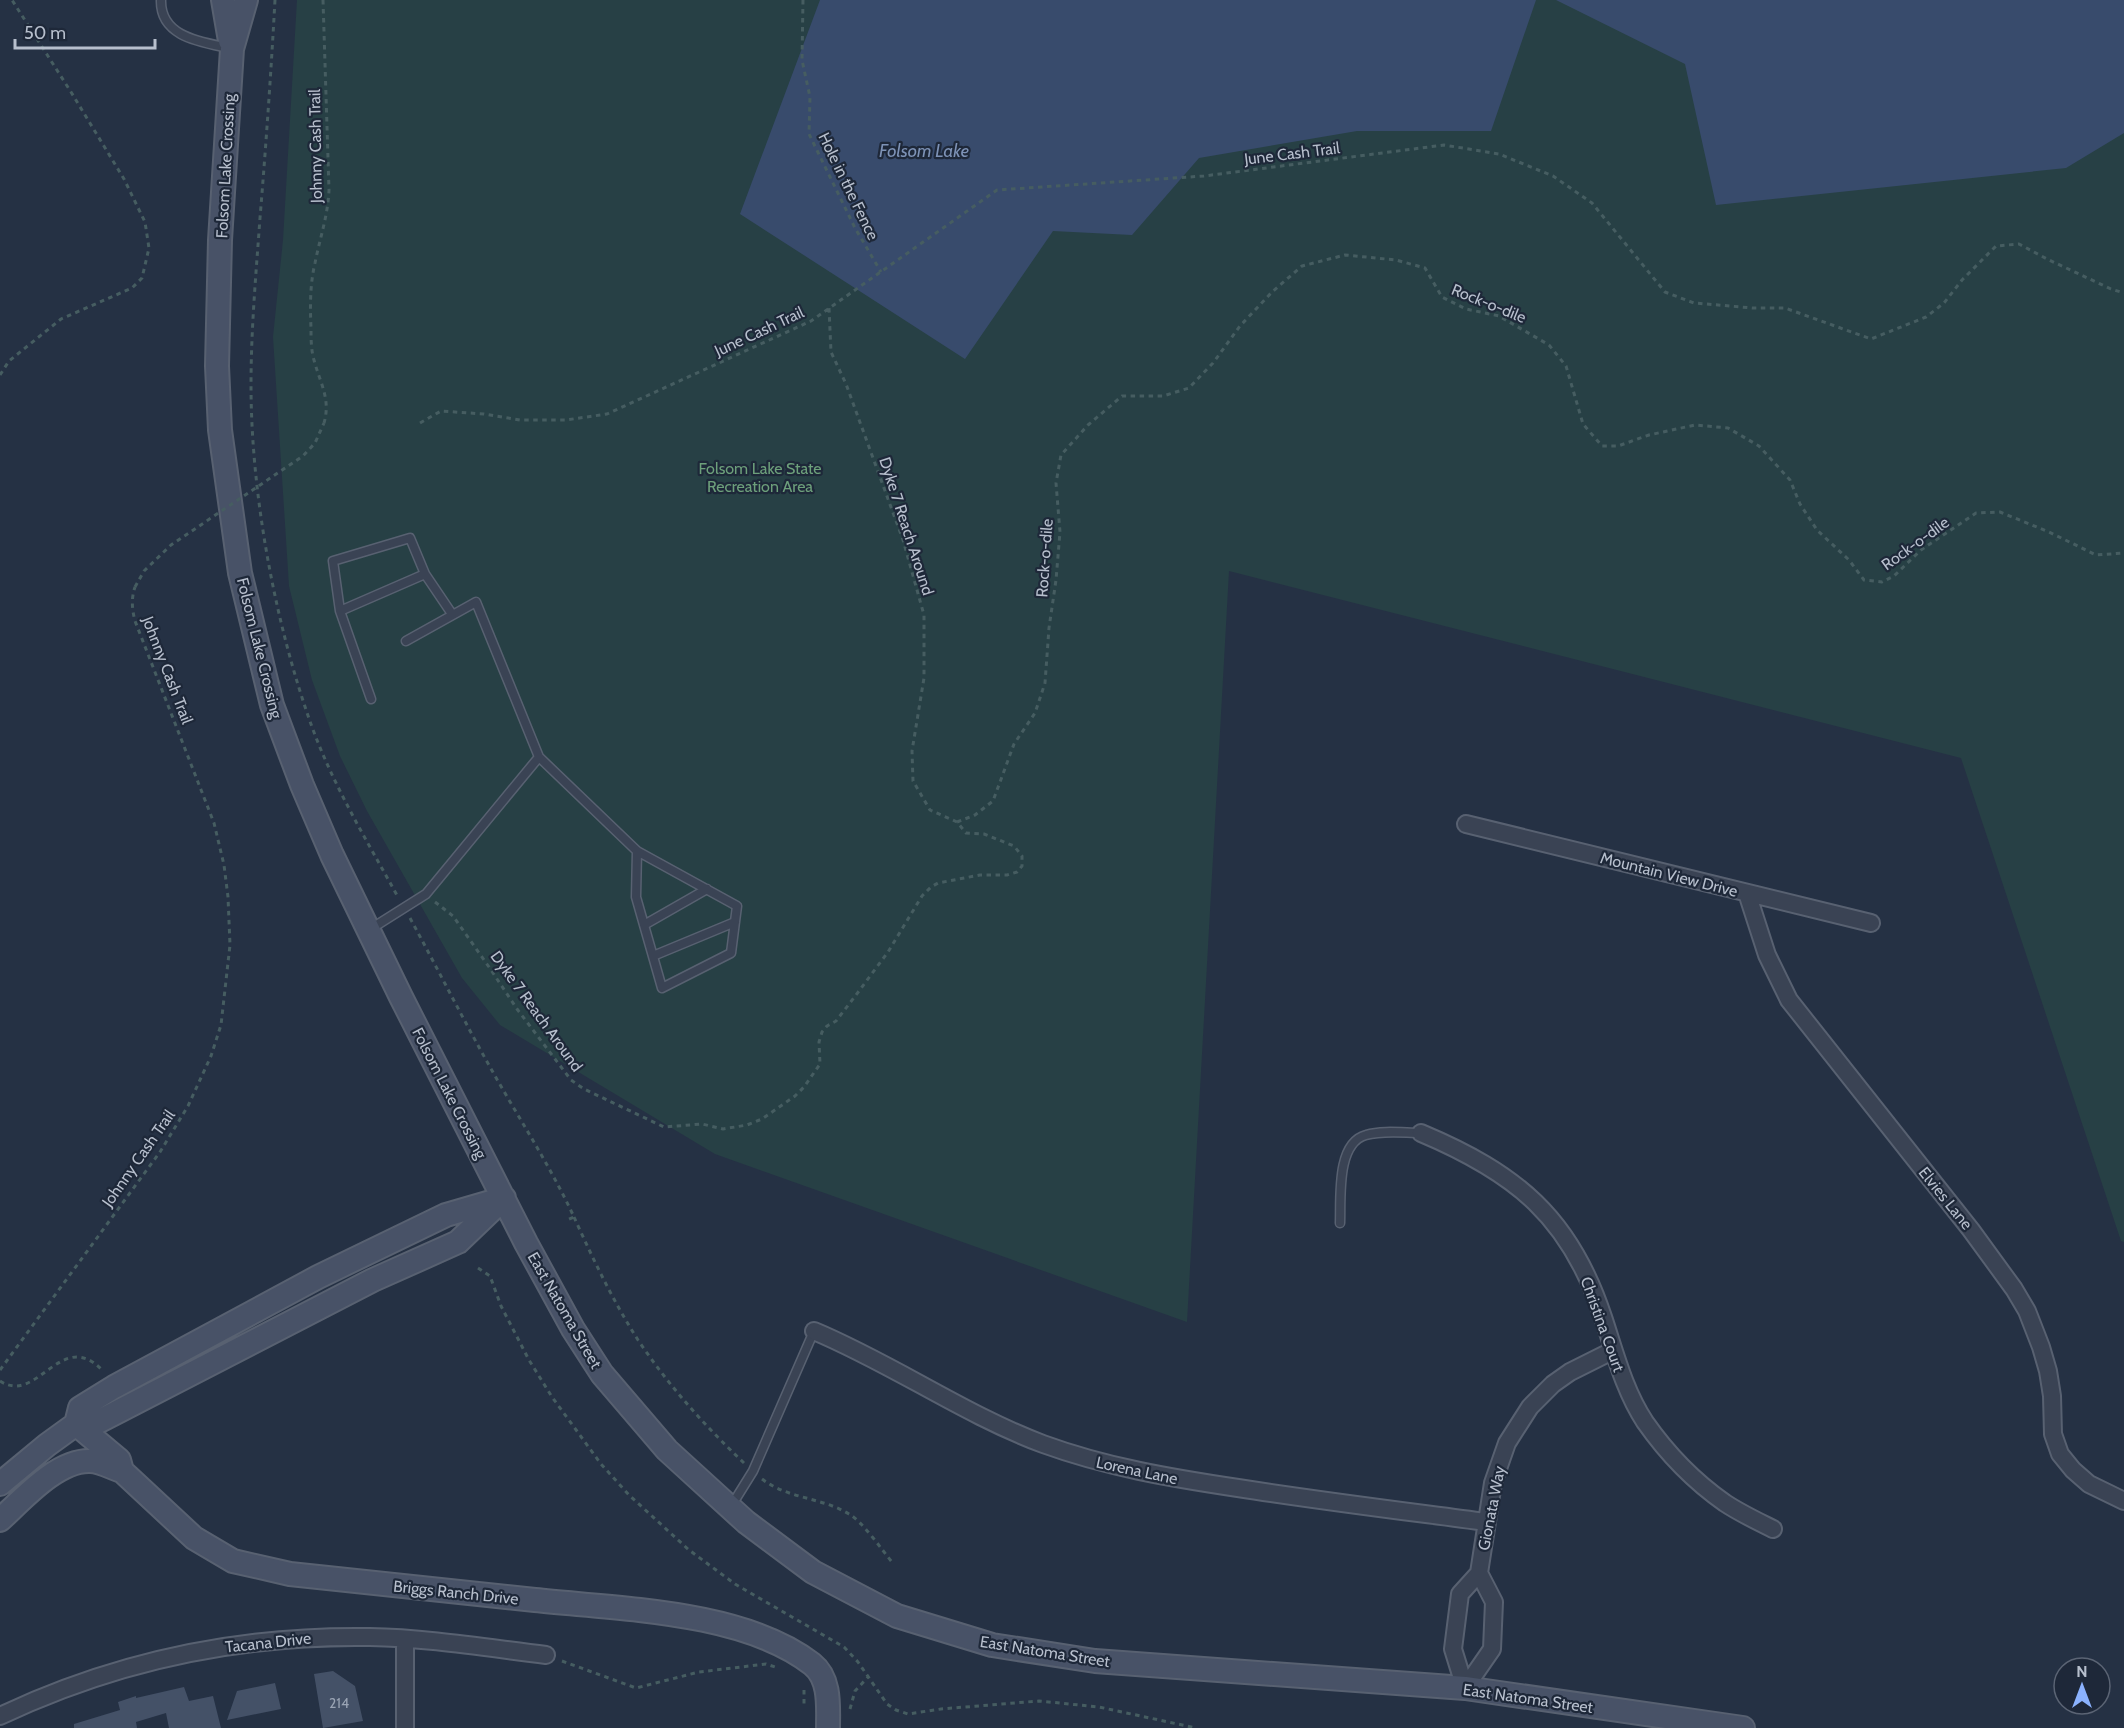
<svg xmlns="http://www.w3.org/2000/svg" width="2124" height="1728" viewBox="0 0 2124 1728" font-family="Cabin,sans-serif">
	<style>
		.green { fill: #274045 }
		.water { fill: #384b6c }
		.building { fill: #445167 }
		.lines { fill: none; stroke-linecap: round; stroke-linejoin: round }
		.lane-casing { stroke: #586171; stroke-width: 11 }
		.street-casing { stroke: #586171; stroke-width: 20 }
		.secondary-casing { stroke: #586171; stroke-width: 26 }
		.path { stroke: #465d61; stroke-width: 3; stroke-dasharray: 4.5 4.5; stroke-linecap: butt }
		.lane { stroke: #3a4354; stroke-width: 8 }
		.street { stroke: #3a4354; stroke-width: 16 }
		.secondary { stroke: #485267; stroke-width: 22 }
		.path-bridge { stroke: #465d61; stroke-width: 3; stroke-dasharray: 4.5 4.5; stroke-linecap: butt }
		.labels { text-anchor: middle; stroke-width: 4.5; stroke-linejoin: round; paint-order: stroke }
		.number-label { font-size: 14px; fill: #9aa4b4 }
		.street-label { font-size: 16px; fill: #b7bfcd; stroke: #1e2839 }
		.park-label { font-size: 16px; fill: #6da07b; stroke: #1e2839 }
		.water-label { font-size: 18px; font-style: italic; fill: #7d92b6; stroke: #1e2839 }
	</style>
	<rect width="100%" height="100%" fill="#253144"/>
	<path class="green" d="M297,0H2124V1242L2121,1241L1961,758L1229,571L1187,1322L715,1154L500,1025L462,978L367,811L340,756L312,680L289,586L273,337L283,240Z"/>
	<path class="water" d="M820,0H1536L1491,131H1357L1199,158L1132,235L1053,231L965,359L740,214Z
		M1556,0H2124V133L2066,168L1716,205L1685,64Z"/>
	<path class="building" d="M333,1671L355,1686L363,1721L323,1728L314,1674Z
		M275,1683L281,1709L227,1720L237,1691Z
		M184,1687L189,1701L213,1696L221,1728H169L166,1713L136,1722L137,1728H74V1724L120,1710L118,1702L136,1696V1698Z"/>
	<g class="lines">
		<g class="lane-casing">
			<path id="lane" d="M161,0C160,37 201,42 229,48
				M340,611L333,561L410,538L425,574
				M371,699L340,611L425,574L452,614
				M539,757L637,851L737,906L731,953L662,988L636,897L637,851
				M644,925L707,889
				M369,930L426,894L539,757L476,602L406,641
				M653,956L735,922
				M1340,1223C1341,1198 1336,1143 1366,1135C1383,1130 1404,1133 1421,1133
				M730,1508L753,1471L814,1331"/>
		</g>
		<g class="street-casing">
			<path id="street" d="M1466,824L1871,923
				M1747,893L1767,955L1789,1000L1971,1230L2014,1289L2027,1311L2041,1347L2048,1371L2052,1396L2053,1434L2060,1454L2073,1470L2089,1484L2124,1501
				M1421,1133C1516,1173 1570,1217 1603,1317C1615,1353 1624,1390 1645,1422C1666,1452 1695,1482 1725,1503C1740,1513 1757,1521 1773,1529
				M814,1331C893,1364 963,1414 1043,1444C1106,1467 1171,1478 1238,1488C1321,1501 1403,1511 1486,1522
				M405,1639V1728
				M1465,1688L1453,1649L1460,1594L1479,1573L1493,1483L1507,1443L1530,1407L1553,1384L1570,1372L1612,1351
				M1465,1688L1492,1649L1494,1602L1479,1573
				M0,1716C116,1661 241,1635 370,1637C428,1638 488,1648 546,1655"/>
		</g>
		<g class="secondary-casing">
			<path id="secondary" d="M223,0L230,41
				M246,0L232,49L220,240L217,366L220,430L240,573L272,705L302,785L332,855L401,997L526,1243L573,1329L602,1374L667,1450L746,1522L813,1572L897,1616L992,1645L1095,1661L1465,1688L1743,1728
				M76,1424L119,1460L122,1471L194,1538L233,1561L290,1574C372,1583 454,1591 535,1600C620,1609 744,1611 812,1664C831,1679 828,1707 828,1728
				M76,1424L80,1408L114,1387L318,1277L446,1215L501,1199
				M0,1484L47,1445L76,1424L92,1425L373,1280L458,1242L504,1198
				M0,1520C23,1499 57,1460 90,1461C100,1461 112,1468 122,1471"/>
		</g>
		<path class="path" d="M275,0C271,73 266,145 260,218C256,274 251,329 251,385C251,494 275,624 312,727C334,787 367,841 398,897
			M323,0L329,190C328,215 320,238 315,263C310,284 310,306 311,328C311,338 311,350 314,360C320,383 331,399 324,423
			M803,0L802,60L810,97L809,134L855,228L881,272
			M0,375L9,361L61,319L132,288L142,278L149,248L145,222L124,179L71,92L12,0
			M420,423L441,411L484,414L520,420H566L607,414L811,321L997,190L1204,176L1444,145L1499,154L1553,176L1592,203L1665,292L1694,303L1753,308H1785L1871,339L1926,317L1944,303L1962,280L1996,246L2019,244L2047,259L2111,289L2124,293
			M957,822L975,815L993,801L1014,744L1035,713L1045,683L1049,628L1056,580L1060,532L1056,483L1061,455L1088,425L1122,396H1163L1189,388L1213,363L1240,326L1272,292L1302,266L1345,255L1396,260L1425,268L1442,297L1466,309L1499,316L1549,345L1566,366L1583,424L1602,446H1618L1649,435L1695,425L1728,428L1759,446L1790,480L1800,504L1817,530L1849,560L1864,580L1882,582L1894,576L1921,550L1976,513L2000,512L2049,532L2096,555L2124,553
			M435,902L453,916L489,967L517,1009L571,1080L584,1089L664,1127L702,1124L723,1129L747,1125L762,1119L795,1096L804,1087L820,1064L819,1042L822,1032L827,1026L836,1021L856,995L888,952L922,896L931,887L938,883L980,875H1007L1017,872L1022,866V856L1014,846L984,834L966,833L957,822L930,810L913,781L912,751L924,678V615L903,540L846,384L831,352L829,308
			M410,918C441,975 470,1033 502,1088C527,1131 553,1172 574,1217L565,1221
			M574,1217C593,1259 613,1301 638,1340C669,1386 704,1425 744,1463
			M478,1268L490,1276L501,1306L529,1360L552,1397L601,1464L629,1495L689,1550L735,1584L844,1647L858,1662L887,1704L896,1710L908,1714L941,1709L1039,1701L1099,1707L1196,1728
			M0,1370L160,1152L188,1106L211,1056L221,1025L230,945L228,897L224,865L214,823L135,621C132,609 131,599 135,587
			M0,1381C38,1406 61,1326 103,1371
			M762,1479C788,1499 821,1497 849,1514C862,1521 882,1550 892,1562
			M562,1661L636,1688L699,1672L766,1664L775,1667
			M804,1690V1707
			M850,1709L855,1691L868,1677"/>
		<use href="#lane" class="lane"/>
		<use href="#street" class="street"/>
		<use href="#secondary" class="secondary"/>
		<path class="path-bridge" d="M135,587L144,571L171,545L303,456L315,443L324,423"/>
	</g>
	<g class="labels">
		<g class="number-label">
			<text x="339" y="1708">214</text>
		</g>
		<g class="street-label">
			<text transform="translate(315 146) rotate(-91)" y="6">Johnny Cash Trail</text>
			<text transform="translate(1292 153) rotate(-7)" y="6">June Cash Trail</text>
			<text transform="translate(225 166) rotate(-87)" y="6">Folsom Lake Crossing</text>
			<text transform="translate(849 186) rotate(64)" y="6">Hole in the Fence</text>
			<text transform="translate(1489 303) rotate(22)" y="6">Rock-o-dile</text>
			<text transform="translate(759 331) rotate(-25)" y="6">June Cash Trail</text>
			<text transform="translate(907 526) rotate(72)" y="6">Dyke 7 Reach Around</text>
			<text transform="translate(1915 543) rotate(-36)" y="6">Rock-o-dile</text>
			<text transform="translate(1044 558) rotate(-86)" y="6">Rock-o-dile</text>
			<text transform="translate(260 648) rotate(76)" y="6">Folsom Lake Crossing</text>
			<text transform="translate(168 670) rotate(69)" y="6">Johnny Cash Trail</text>
			<text transform="translate(1669 874) rotate(14)" y="6">Mountain View Drive</text>
			<text transform="translate(537 1011) rotate(54)" y="6">Dyke 7 Reach Around</text>
			<text transform="translate(450 1093) rotate(63)" y="6">Folsom Lake Crossing</text>
			<text transform="translate(138 1158) rotate(-55)" y="6">Johnny Cash Trail</text>
			<text transform="translate(1946 1198) rotate(51)" y="6">Elvies Lane</text>
			<text transform="translate(565 1310) rotate(60)" y="6">East Natoma Street</text>
			<text transform="translate(1603 1324) rotate(70)" y="6">Christina Court</text>
			<text transform="translate(1137 1470) rotate(12)" y="6">Lorena Lane</text>
			<text transform="translate(1491 1508) rotate(-79)" y="6">Gionata Way</text>
			<text transform="translate(456 1592) rotate(6)" y="6">Briggs Ranch Drive</text>
			<text transform="translate(268 1642) rotate(-6)" y="6">Tacana Drive</text>
			<text transform="translate(1045 1651) rotate(9)" y="6">East Natoma Street</text>
			<text transform="translate(1528 1698) rotate(8)" y="6">East Natoma Street</text>
		</g>
		<g class="park-label">
			<text x="760" y="474">Folsom Lake State<tspan x="760" dy="18">Recreation Area</tspan></text>
		</g>
		<g class="water-label">
			<text x="924" y="157">Folsom Lake</text>
		</g>
	</g>
	<g transform="translate(2082 1686)"><circle r="28" fill="#1e2839" stroke="#5b6474" stroke-width="1.5"/>
	<path d="M0-4.5L10 22L0 15L-10 22Z" fill="#8bb2fe"/>
	<text y="-9" font-size="16" font-weight="bold" text-anchor="middle" fill="#b7bfcd">N</text>
	</g>
	<path d="M15 39v9h140v-9" fill="none" stroke="#b7bfcd" stroke-width="3"/>
	<text x="24" y="39" font-size="18" fill="#b7bfcd" stroke="#1e2839" stroke-width="4.5" paint-order="stroke">50 m</text>
</svg>
